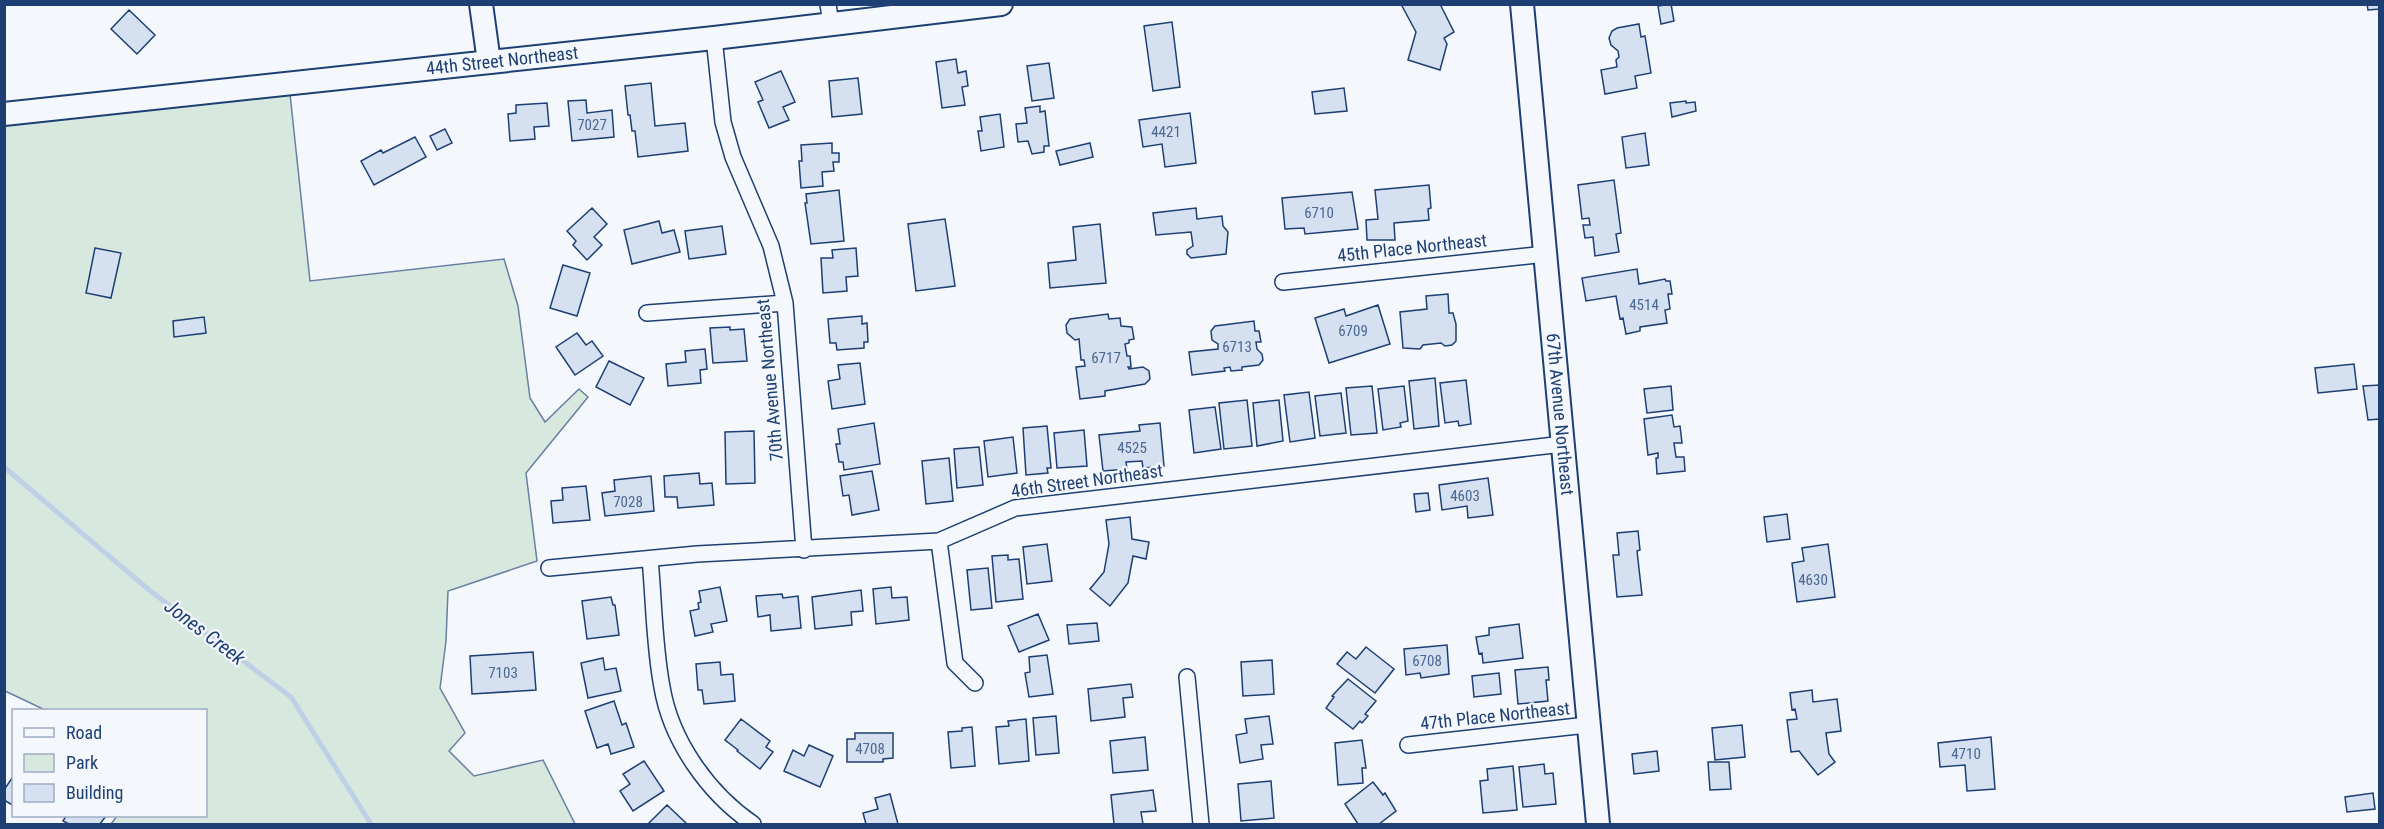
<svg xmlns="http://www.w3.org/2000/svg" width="2384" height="829" viewBox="0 0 2384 829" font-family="'Roboto Condensed',sans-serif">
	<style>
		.green { fill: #d7e8df; stroke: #687fa3; stroke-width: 1.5 }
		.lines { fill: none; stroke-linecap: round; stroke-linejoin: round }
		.stream { stroke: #bed0e5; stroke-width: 5 }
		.building { fill: #d5e0f0; stroke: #1d3f73; stroke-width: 1.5 }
		.street-casing { stroke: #1d3f73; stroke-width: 18 }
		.secondary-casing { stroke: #1d3f73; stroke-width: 26 }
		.street { stroke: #f4f7fb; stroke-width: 15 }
		.secondary { stroke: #f4f7fb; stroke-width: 22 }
		.labels { text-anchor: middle; stroke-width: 4.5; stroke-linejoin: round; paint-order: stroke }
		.number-label { font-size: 15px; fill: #4b6792 }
		.street-label { font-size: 18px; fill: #1d3f73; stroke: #f4f7fb }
		.water-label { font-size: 20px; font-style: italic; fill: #1d3f73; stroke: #f4f7fb }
	</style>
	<rect width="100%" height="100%" fill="#f4f7fb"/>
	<path class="green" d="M290,94L310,281L504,259L518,306L530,398L545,422L579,389L588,397L526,473L537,561L448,591L446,641L440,688L465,733L449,751L474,776L543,760L575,824H111L117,816H206V710H45L5,691L4,125Z"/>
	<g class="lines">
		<path class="stream" d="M4,467L149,590L291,697L371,824"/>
	</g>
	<path class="building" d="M1401,4H1440L1454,32L1444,38L1447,44L1440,70L1408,60L1416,32Z
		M1671,4L1674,21L1661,24L1658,6Z
		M2367,4H2380V9L2368,10Z
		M129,10L155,35L137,54L111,29Z
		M1172,22L1180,87L1153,91L1144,26Z
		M1639,24L1641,37L1645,36L1651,73L1635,76L1637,88L1605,94L1601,70L1617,67L1616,60L1619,57L1618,51L1611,45L1609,38L1612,31L1617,28Z
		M956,59L958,73L966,71L968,86L962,87L965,105L942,108L936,62Z
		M1049,63L1054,98L1032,101L1027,66Z
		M781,71L795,102L783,107L789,120L769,128L758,102L763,100L755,82Z
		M858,78L862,114L832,117L829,81Z
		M651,83L655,126L685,123L688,151L638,157L635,131H632L630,115H628L625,86Z
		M1344,88L1347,111L1315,114L1312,92Z
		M586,100L587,113L612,110L614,137L572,141L568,101Z
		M1686,101V103L1695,102L1696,111L1672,117L1670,103Z
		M547,103L549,126L534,127L535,139L510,141L508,114L516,113V105Z
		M1040,106V112L1045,111L1049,146H1044V152L1032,154L1028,141L1018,142L1016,124L1027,123L1025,108Z
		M1190,113L1196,163L1165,167L1162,144L1143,147L1139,120Z
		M1000,114L1004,147L981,151L978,131H982L980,117Z
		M445,129L452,143L437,150L430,136Z
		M1645,133L1649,165L1626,168L1622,137Z
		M415,137L426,157L374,185L361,161L381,150L383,153Z
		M832,143V153H839V162H833L834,171L822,172L823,186L801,188L799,161H802L801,145Z
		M1090,143L1093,157L1060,165L1056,151Z
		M1614,180L1621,233L1616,234L1619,252L1595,256L1593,237L1585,238L1583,225H1590L1589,218L1582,219L1578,185Z
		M1429,185L1431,208L1428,209L1429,220L1394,223L1395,240H1367L1366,220L1378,219L1375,190Z
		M839,190L844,241L811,244L805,203H807L806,194Z
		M1352,192L1358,229L1305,234L1304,228L1285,229L1282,198Z
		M592,208L607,224L594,237L602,245L587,260L573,245L576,241L567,231Z
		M1196,208L1197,219L1222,216L1223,226L1228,232L1226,254L1191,258L1187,254V250L1193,246L1191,232L1156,235L1153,213Z
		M945,219L955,286L916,291L908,224Z
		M659,221L662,233L674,230L680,252L632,264L624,230Z
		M1100,224L1106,283L1050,288L1048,263L1076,260L1073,227Z
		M722,226L726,254L689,259L685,231Z
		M95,248L121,253L111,298L86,293Z
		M856,248L858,276L846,277L847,291L823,293L821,258H833L832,250Z
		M563,265L590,273L577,316L550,308Z
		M1637,269L1639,284L1665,279L1666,281H1670L1672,294H1668L1670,309L1665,310L1667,323L1640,327V331L1626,334L1623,318L1620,319L1616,296L1586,301L1582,278Z
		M1448,294L1449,313H1453L1456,324V341L1452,345L1445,346L1441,343L1423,345L1420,349L1403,348L1400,312L1427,309L1426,296Z
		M1378,305L1390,344L1329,363L1315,318L1344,309L1346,316Z
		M1108,314L1109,319L1120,318L1121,326L1132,327L1134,339L1129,340V343L1125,344L1127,356H1130L1131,367H1128L1129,369L1143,367L1149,371L1150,379L1145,384L1105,391V396L1080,399L1076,367L1085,366L1084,360H1081L1079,339L1075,340L1067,333L1066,325L1070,319Z
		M862,316V324L867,323L868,342H864V348L837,350L836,343H830L828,319Z
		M204,317L206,333L174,337L173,321Z
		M1254,321L1255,331H1259L1261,342H1256L1257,349L1262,354L1263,360L1259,365L1242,367V370L1231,371L1230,367L1224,368L1225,371L1192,375L1189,352L1218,349V344L1212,340L1211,331L1215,326Z
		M730,327V330L744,329L747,361L713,363L710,328Z
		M577,333L586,345L592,341L603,356L575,375L556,347Z
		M705,349L707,369L700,370L701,383L668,386L666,364L686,362L685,351Z
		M609,361L644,378L630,405L596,387Z
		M860,363L865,404L832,409L828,381L840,379L838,365Z
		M2354,364L2357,389L2318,393L2315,368Z
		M1435,378L1439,426L1414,429L1409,381Z
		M1466,380L1471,424L1459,426L1458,421L1445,423L1440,383Z
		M2380,385V419L2368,420L2363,386Z
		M1372,386L1377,433L1351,435L1346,388Z
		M1404,386L1408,421L1400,423L1401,427L1383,430L1378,389Z
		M1671,386L1673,410L1647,413L1644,389Z
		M1309,392L1315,438L1290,442L1284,395Z
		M1341,393L1346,433L1320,436L1315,396Z
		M1247,400L1252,446L1224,449L1219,403Z
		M1279,400L1283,441L1257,446L1253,403Z
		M1215,407L1221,449L1194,453L1189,410Z
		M1672,415L1674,427L1680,426L1682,443H1674L1676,457H1684L1685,471L1657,474L1656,458H1658V453L1648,455L1644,419Z
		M874,423L880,464L844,470L843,462H839L836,444H840L838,429Z
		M1160,423L1164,466L1143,468L1142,461L1126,462L1127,469L1103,471L1099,435L1140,431L1139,425Z
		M1047,426L1051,468H1047L1048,473L1026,475L1023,428Z
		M1084,430L1087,466L1057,468L1054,433Z
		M754,431L755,483L726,484L725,432Z
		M1013,437L1017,473L988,477L984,441Z
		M979,447L983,485L957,488L954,449Z
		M949,458L953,501L926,504L922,461Z
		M872,471L879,510L852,515L849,495L843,496L840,476Z
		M699,473L700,484L712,483L714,505L678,508L677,497H665L664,476Z
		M651,476L654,511L605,516L602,493L615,491L614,480Z
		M1488,478L1493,515L1468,518L1467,506L1442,510L1439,485Z
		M586,486L590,520L553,523L551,501L563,500L562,488Z
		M1428,493L1430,510L1416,512L1414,494Z
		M1787,514L1790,539L1767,542L1764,517Z
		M1130,517L1132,539L1149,542L1146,559L1133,556L1128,583L1110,606L1090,589L1104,572L1109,544L1106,520Z
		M1638,531L1640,550L1637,551L1642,595L1617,597L1613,555H1619L1617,533Z
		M1047,544L1052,581L1027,584L1023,547Z
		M1828,544L1835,597L1797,602L1792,563L1804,561L1802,548Z
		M1008,555V560L1019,559L1023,599L996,602L992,556Z
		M988,568L992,608L971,610L967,570Z
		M720,587L727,621L711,624L713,632L695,636L690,611L699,609L698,603L701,602L699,591Z
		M891,587L892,598L907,597L909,620L876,624L873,589Z
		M861,590L863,611L851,612L852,625L815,629L812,597Z
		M782,594L783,598L798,596L801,628L771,631L770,615L758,617L756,596Z
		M611,597L613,605H615L619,635L587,639L582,601Z
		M1038,614L1049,640L1019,652L1008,626Z
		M1097,623L1099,641L1069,644L1067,625Z
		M1519,624L1523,658L1483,663L1482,653L1479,654L1476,637L1489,635V628Z
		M1447,645L1449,674L1421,678L1420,673L1406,675L1404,649Z
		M1366,647L1394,669L1375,693L1337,664L1347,652L1356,659Z
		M533,652L536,690L472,694L470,656Z
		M1047,655L1053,694L1029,697L1025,673L1030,672L1029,657Z
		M603,658L605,670L616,668L621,691L588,698L581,663Z
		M1272,660L1274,694L1243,696L1241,662Z
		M720,662L721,675L733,674L735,701L704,704L702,690H698L696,664Z
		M1548,667L1549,680H1546L1548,701L1518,704L1515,670Z
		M1499,673L1501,694L1474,697L1472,676Z
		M1348,679L1376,701L1365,714L1368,716L1362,723L1360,721L1353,729L1326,708L1334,697L1332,696Z
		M1131,684L1133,697L1123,698L1125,717L1091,721L1088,689Z
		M1812,690L1813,702L1837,699L1841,731L1826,733L1829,754L1835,762L1818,775L1799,751L1791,752L1787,720L1797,719L1795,709L1792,710L1790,693Z
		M614,701L622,725L626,723L634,747L611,754L608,744L597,748L585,711Z
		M1056,716L1059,753L1036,755L1033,718Z
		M1269,716L1273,744L1261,745L1263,759L1240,763L1236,735L1247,733L1245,719Z
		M741,719L770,741L766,747L773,752L760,769L737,751L738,750L725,740Z
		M1026,719L1029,761L999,764L996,727L1009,726L1008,721Z
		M1742,725L1745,757L1715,760L1712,728Z
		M972,727L975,766L951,768L948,732L962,731V728Z
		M855,733H893V758L883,759V762H847V739H855Z
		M1145,737L1148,770L1113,773L1110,741Z
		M1991,737L1995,789L1967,791L1965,765L1940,767L1938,743Z
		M1362,740L1366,768H1362L1363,783L1338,785L1335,743Z
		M809,745L833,756L820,787L784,771L793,750L804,756Z
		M1657,751L1659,771L1634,774L1632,754Z
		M644,761L664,791L633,811L620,791L630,784L623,774Z
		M1708,762H1729L1731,789L1710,790Z
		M1544,764L1545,774L1553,773L1556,804L1523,807L1519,767Z
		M1513,766L1517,810L1483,813L1480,781L1488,780L1487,769Z
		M14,775V806L4,800V790Z
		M1271,781L1274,818L1241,821L1238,784Z
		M1373,782L1383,795L1385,793L1396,811L1379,824H1358L1345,804Z
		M1153,790L1156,811L1141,812L1143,824H1114L1111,795Z
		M2373,793L2375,809L2347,812L2345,797Z
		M890,794L898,824H866L863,813L878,809L875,798Z
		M667,805L687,824H648Z
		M66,816H106L100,824H69L63,821Z"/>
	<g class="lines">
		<g class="street-casing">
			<path id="street" d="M828,4L831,24
				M714,38L723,122L733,157L771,246L785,303L804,550
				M1283,282L1546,254
				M647,313L785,303
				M939,541L955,663L975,683
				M650,559C654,600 654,646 662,687C671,741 708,793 753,824
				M549,568L697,554L939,541L1015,508L1563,444
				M1187,677L1201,824
				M1408,745L1587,725"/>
		</g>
		<g class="secondary-casing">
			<g id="secondary">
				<path d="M481,4L489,62"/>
				<path id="s1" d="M1522,4L1598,824"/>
				<path id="s2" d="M4,114L714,38L1001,4"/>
			</g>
		</g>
		<use href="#street" class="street"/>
		<use href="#secondary" class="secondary"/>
	</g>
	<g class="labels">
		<g class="number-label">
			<text x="592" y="130">7027</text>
			<text x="1166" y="137">4421</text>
			<text x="1319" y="218">6710</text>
			<text x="1644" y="310">4514</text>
			<text x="1353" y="336">6709</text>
			<text x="1237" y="352">6713</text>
			<text x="1106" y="363">6717</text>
			<text x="1132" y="453">4525</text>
			<text x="1465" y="501">4603</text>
			<text x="628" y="507">7028</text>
			<text x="1813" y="585">4630</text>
			<text x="1427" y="666">6708</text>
			<text x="503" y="678">7103</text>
			<text x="870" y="754">4708</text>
			<text x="1966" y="759">4710</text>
		</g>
		<g class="street-label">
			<text dy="6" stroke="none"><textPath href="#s2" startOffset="501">44th Street Northeast</textPath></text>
			<text transform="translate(1412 248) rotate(-6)" y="6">45th Place Northeast</text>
			<text transform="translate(770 380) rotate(-95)" y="6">70th Avenue Northeast</text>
			<text dy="6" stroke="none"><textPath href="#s1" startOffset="412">67th Avenue Northeast</textPath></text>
			<text transform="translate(1087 481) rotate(-8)" y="6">46th Street Northeast</text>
			<text transform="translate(1495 716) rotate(-6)" y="6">47th Place Northeast</text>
		</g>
		<g class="water-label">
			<text transform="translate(205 632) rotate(37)" y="7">Jones Creek</text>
		</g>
	</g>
	<rect width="2384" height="829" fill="none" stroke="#1d3f73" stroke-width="12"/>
	<rect x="12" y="709" width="195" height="108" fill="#f4f7fb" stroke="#9eadc5" stroke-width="1.5"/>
	<rect x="24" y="728" width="30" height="9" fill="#f4f7fb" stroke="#9eadc5" stroke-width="1.5"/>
	<text x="66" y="739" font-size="18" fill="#1d3f73">Road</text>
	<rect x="24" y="754" width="30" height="18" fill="#d7e8df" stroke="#9eadc5" stroke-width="1.5"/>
	<text x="66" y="769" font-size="18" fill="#1d3f73">Park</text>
	<rect x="24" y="784" width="30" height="18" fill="#d5e0f0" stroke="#9eadc5" stroke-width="1.5"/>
	<text x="66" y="799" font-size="18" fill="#1d3f73">Building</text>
</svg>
